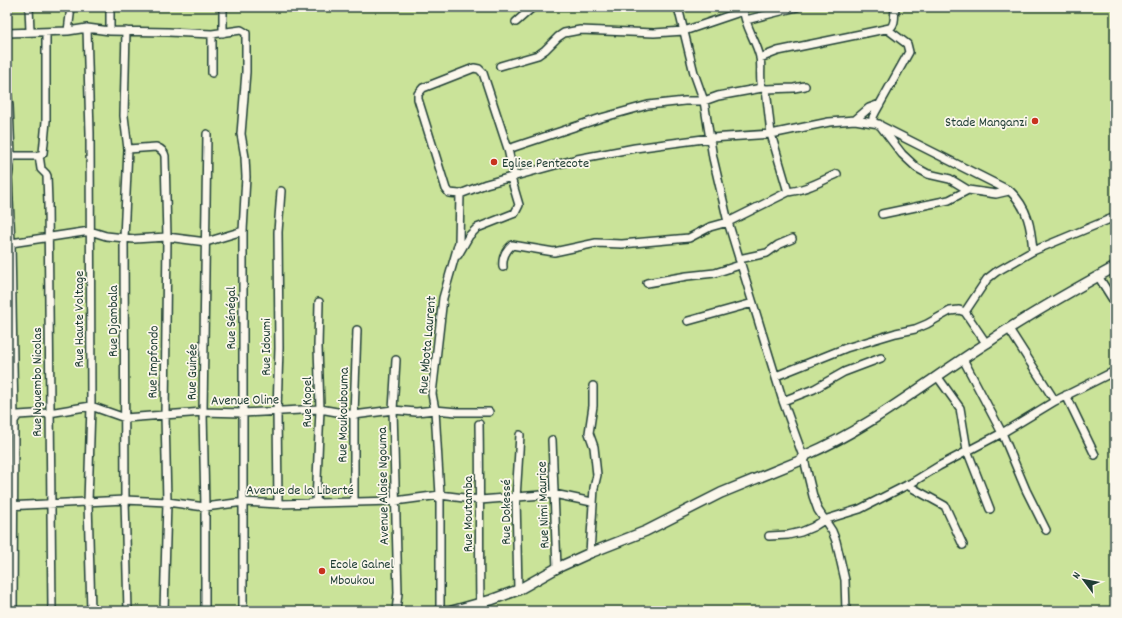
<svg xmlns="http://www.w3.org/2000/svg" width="1122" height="618" viewBox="0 0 1122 618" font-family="Dekko,sans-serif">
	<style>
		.green { fill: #cae399; stroke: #749066 }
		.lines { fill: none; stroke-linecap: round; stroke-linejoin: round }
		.stream { stroke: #659da7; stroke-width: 1.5 }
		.minor-casing { stroke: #1f3d34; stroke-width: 10 }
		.major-casing { stroke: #1f3d34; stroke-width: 12 }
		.minor { stroke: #fbf7ec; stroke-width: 7 }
		.major { stroke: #fbf7ec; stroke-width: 9 }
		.poi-dot { fill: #c8321e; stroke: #fbf7ec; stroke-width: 1.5 }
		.labels { text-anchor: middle; stroke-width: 3.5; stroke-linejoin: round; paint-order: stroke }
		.poi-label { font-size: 14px; fill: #1f3d34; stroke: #fbf7ec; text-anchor: start }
		.street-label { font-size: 14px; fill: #1f3d34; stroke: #fbf7ec }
	</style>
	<rect width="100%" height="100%" fill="#f1e7e7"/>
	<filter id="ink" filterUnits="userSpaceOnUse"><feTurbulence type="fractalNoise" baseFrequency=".025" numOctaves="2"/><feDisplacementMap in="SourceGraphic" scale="8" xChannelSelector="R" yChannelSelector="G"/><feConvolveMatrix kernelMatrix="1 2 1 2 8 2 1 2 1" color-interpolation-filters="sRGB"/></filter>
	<g filter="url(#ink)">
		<path class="green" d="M7,7H1115V611H7Z"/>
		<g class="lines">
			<path class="stream" d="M1114,611H1115"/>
			<g class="minor-casing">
				<path id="minor" d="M29,7L30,31
					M110,7V31
					M678,7L694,73L704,101L713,158L728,222L783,401L804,459L813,496L818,510L832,531L836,541L845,580L846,611
					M743,7C744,25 756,40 760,57C762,68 759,77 762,88L766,89L771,134L788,192
					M746,20L797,7
					M516,22L533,7
					M87,28L90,133L91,406L88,502L91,611
					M887,29L907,44L909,52L876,111L873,117V122L1010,191C1028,208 1031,227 1033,251
					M68,31L71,7
					M126,31L124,116L128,149L124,238L125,500L128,611
					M7,33L68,31L87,28L110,31L168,32L212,34L241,30L246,33V72L241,134L245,157L246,177L243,231V611
					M223,33V7
					M212,34V73
					M760,58L778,51L890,28C896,24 894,14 895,7
					M500,66L538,55L545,50L558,37L564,33L580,30L654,33L684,31L743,11
					M766,89L794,88L805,86
					M7,92L9,106L11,156L8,178L11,243L14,421L13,611
					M855,120L869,108L880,104
					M128,149L156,147C161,149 164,151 165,156L167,237L165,415L167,502L164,611
					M508,149L601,118L648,105L685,101H704L718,96L762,88
					M39,155L41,169L46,174L47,176L48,203L52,611
					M11,156H40L43,153L46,121V32
					M460,194L486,184L577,159L635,148L711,138L771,134L829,122L855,120L879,124L902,154L917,168L928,174L950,179L968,190
					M882,214L949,200L968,190L996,194L1009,191
					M11,243L90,231L106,236L134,239L167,237L206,242L243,231
					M458,255L469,236L477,228L515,213L519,205L511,178
					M739,259L767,253L778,245L792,239
					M503,267C502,258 505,251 512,245L554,252L596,243L622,244L689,238L710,227L728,222L788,192C806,190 821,181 837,174
					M1098,276L1115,303
					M647,283L687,276L715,273L740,265
					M688,321L753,303
					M1009,329L1055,401
					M986,343L965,312L987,279L996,272L1033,251L1115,217
					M963,359L1002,433L1026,490L1046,530
					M396,360L393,410L398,593L396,611
					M776,376L846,348L896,333L915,329L927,324L950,311L959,310L965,312
					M937,376L960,408L967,450L990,509
					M1066,395L1095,455
					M783,401L814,389L844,372L881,358
					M7,421H14L18,415L49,413L91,406L125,418L203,412L242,413L320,409L354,415L393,410L416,412L435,410L457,412H489
					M479,424C480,484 479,543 480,603L482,611
					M552,440L557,568
					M907,485L945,506L963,545
					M354,502V415L357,330
					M316,503L320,409L318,347L319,302
					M278,504L277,411L279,348L278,232L281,191
					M7,506L125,500L167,502L205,507L244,502L278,504L395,501L440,495L480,500L554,494L592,502
					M769,536L788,535L801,532L813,527L824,520L860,509L913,482L939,466L1002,433L1055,401L1115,371
					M590,553L594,488L597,475L594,447L589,433L593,406V386
					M518,590L516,498L520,435
					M205,611V507L203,412L207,134
					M440,611V495L435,410L432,394L443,298L459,242L460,194L449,193L446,189L418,99V94L423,88L474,68L479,69L483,73L508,149L514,177"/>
			</g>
			<g class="major-casing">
				<path id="major" d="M452,611L491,600L518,590L557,568L590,553L646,531L721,493L804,459L806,455C871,427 927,381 987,343C1028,315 1071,291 1115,267"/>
			</g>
			<use href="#minor" class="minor"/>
			<use href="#major" class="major"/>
		</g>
	</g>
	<g class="poi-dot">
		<circle cx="1035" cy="121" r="4"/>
		<circle cx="494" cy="162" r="4"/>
		<circle cx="322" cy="571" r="4"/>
	</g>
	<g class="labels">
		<g class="poi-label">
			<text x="1027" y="126" text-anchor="end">Stade Manganzi</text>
			<text x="502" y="167">Eglise Pentecote</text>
			<text x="330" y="568">Ecole Galnel<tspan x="330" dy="16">Mboukou</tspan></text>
		</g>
		<g class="street-label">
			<text transform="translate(230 318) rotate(-90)" y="5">Rue Sénégal</text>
			<text transform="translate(78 319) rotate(-90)" y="5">Rue Haute Voltage</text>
			<text transform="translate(112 321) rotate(-90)" y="5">Rue Djambala</text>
			<text transform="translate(426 345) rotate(-85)" y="5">Rue Mbota Laurent</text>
			<text transform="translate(265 347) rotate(-90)" y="5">Rue Idoumi</text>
			<text transform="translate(152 362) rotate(-89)" y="5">Rue Impfondo</text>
			<text transform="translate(191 372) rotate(-89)" y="5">Rue Guinée</text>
			<text transform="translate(36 382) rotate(-90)" y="5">Rue Nguembo Nicolas</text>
			<text transform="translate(245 399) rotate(-1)" y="5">Avenue Oline</text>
			<text transform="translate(306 402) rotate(-90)" y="5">Rue Kopel</text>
			<text transform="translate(342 415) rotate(-89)" y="5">Rue Moukoubouma</text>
			<text transform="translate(382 486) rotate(-91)" y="5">Avenue Aloise Ngouma</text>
			<text x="300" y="494">Avenue de la Liberté</text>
			<text transform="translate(542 505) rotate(-92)" y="5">Rue Nimi Maurice</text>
			<text transform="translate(505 512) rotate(-90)" y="5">Rue Dokessé</text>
			<text transform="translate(467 514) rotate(-90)" y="5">Rue Moutamba</text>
		</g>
	</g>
	<rect width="1122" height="618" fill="none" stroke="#fbf7ec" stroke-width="24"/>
	<rect x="12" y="12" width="1098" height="594" fill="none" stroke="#1f3d34" stroke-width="1.5" filter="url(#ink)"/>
	<g transform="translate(1084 580) rotate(302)" stroke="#fbf7ec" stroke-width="3" paint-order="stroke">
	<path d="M0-3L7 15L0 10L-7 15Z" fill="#1f3d34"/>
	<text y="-6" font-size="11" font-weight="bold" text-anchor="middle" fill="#1f3d34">N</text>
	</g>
</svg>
